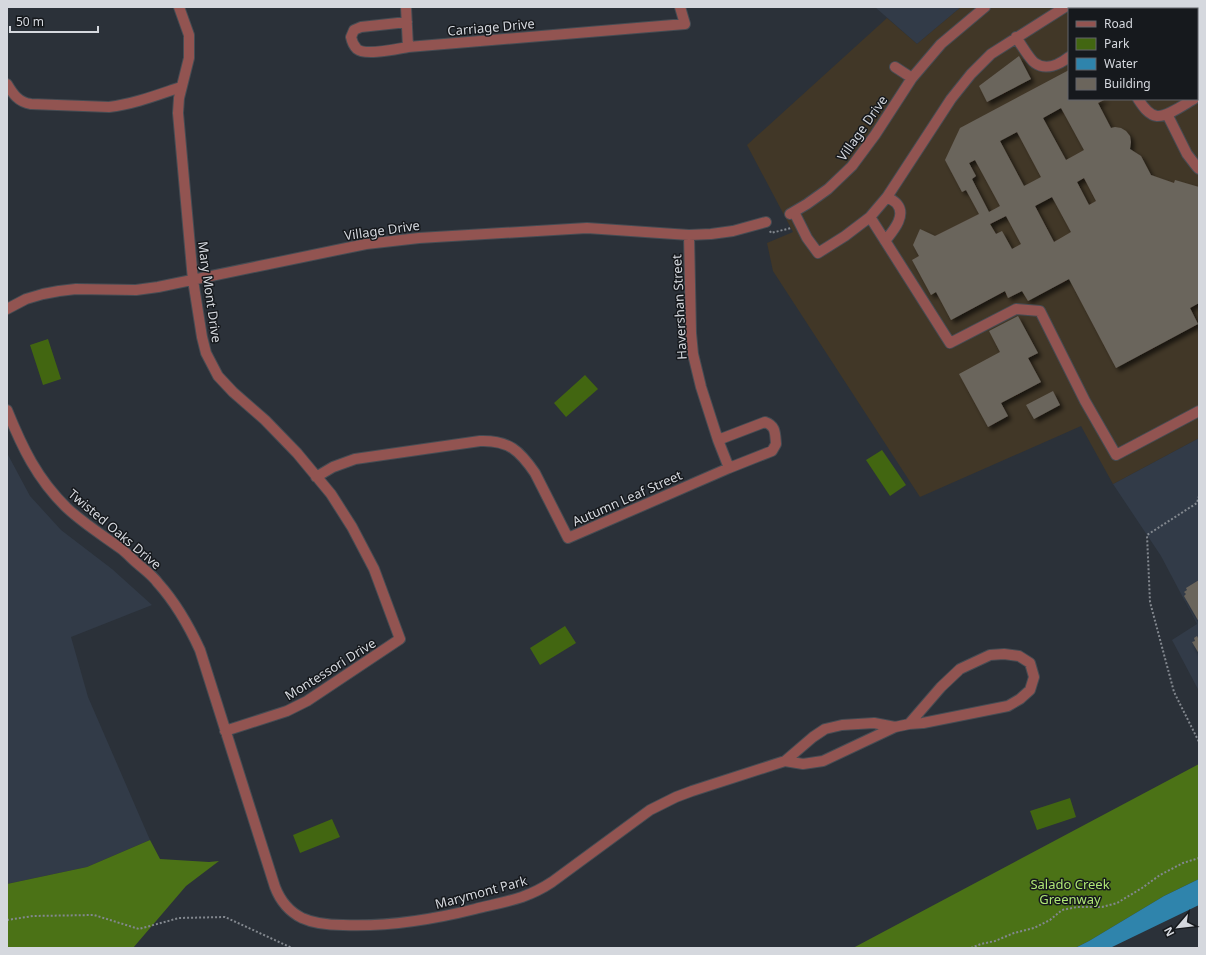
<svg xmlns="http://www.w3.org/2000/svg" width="1206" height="955" viewBox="0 0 1206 955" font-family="'Noto Sans',sans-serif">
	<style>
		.built { fill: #323b48 }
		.medical { fill: #413727; fill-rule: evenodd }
		.green { fill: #426611 }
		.forest { fill: #4b7216 }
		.water { fill: #2f84ac }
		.building { fill: #6b655c; fill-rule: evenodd; filter: url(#shadow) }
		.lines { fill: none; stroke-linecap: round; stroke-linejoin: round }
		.minor-casing { stroke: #464c53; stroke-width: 12 }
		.path { stroke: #83888f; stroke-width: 2; stroke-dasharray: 2 2; stroke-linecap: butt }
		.minor { stroke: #925451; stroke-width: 10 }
		.labels { text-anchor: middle; stroke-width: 3; stroke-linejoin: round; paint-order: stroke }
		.street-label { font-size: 13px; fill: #d5d8de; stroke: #16191d }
		.park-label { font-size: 13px; fill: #afe775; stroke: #16191d }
	</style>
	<defs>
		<filter id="shadow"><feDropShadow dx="3.5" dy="3.5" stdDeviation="2" flood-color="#0009"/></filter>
	</defs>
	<rect width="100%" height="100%" fill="#2b3139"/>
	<path class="built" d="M875,7H961L917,44Z
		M1199,438V691L1172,640L1197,624L1161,556L1113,484Z
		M7,453L30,496L61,530L112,569L152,605L71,637L88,697L150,840L87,867L7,884Z"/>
	<path class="medical" d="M961,7H1199V438L1113,484L1081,426L920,497L773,271L767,243L793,232L747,145L887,18L917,44ZM1069,9H1197V99H1069Z"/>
	<path class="green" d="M48,339L61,379L43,385L30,345Z
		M585,375L598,389L566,417L554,403Z
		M882,450L906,485L890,496L866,460Z
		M565,626L576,643L540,665L530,648Z
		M1070,798L1076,817L1037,830L1030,811Z
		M332,819L340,837L300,853L293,835Z"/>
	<path class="forest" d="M1199,764V879L1164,896L1089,941L1075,948H853Z
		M150,840L160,859L209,862L219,861L186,886L133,948H7V884L87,867Z"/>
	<path class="water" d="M1199,879V905L1110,948H1075L1089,941L1164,896Z"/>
	<path class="building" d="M1109,7H1199V53L1197,54V9H1110Z
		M1019,56L1031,79L987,102L979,86Z
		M1069,70V99H1106L1098,103L1111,128L1115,127L1121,128L1126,131L1130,136L1131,142L1130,149L1141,156L1151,175L1174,183L1175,180L1199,187V303L1190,308L1198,324L1116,368L1069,279L1028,301L1022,291L1008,298L1005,291L951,320L936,292L931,295L912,260L919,256L913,245L920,229L935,236L979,214L966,190L962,192L945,160L960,128ZM1061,108L1084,150L1066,160L1043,118ZM1017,132L1041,177L1024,186L1000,141ZM975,160L1000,206L989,212L972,179L976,176L969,163ZM1084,178L1096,201L1089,205L1077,182ZM1052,197L1071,232L1054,242L1035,206ZM1006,216L1021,244L1012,249L1002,231L996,234L990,224Z
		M1018,316L1038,353L1028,358L1041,382L1001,403L1008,416L988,427L959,374L1000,352L989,331Z
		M1053,391L1060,405L1034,419L1026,405Z
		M1199,580V622L1184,596L1186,594L1184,592L1187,590L1186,588Z
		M1197,636L1198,638L1199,637V652H1198L1192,642L1195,641L1194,638Z"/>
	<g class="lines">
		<g class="minor-casing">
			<path id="minor" d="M179,7L189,35V58L179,98L178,113L193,280L202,337L206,353L218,376L233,392L265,420L297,453L331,494L352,527L374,569L400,639L307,701L287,711L225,731
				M406,7L408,47
				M407,22L361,27L354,30L351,37C352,42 353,45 357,49C365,56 396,49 408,47L685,24L680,7
				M1016,37C1020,43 1030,60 1035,63C1046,71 1060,64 1069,57
				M895,67L912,78
				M7,84C13,94 18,102 31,104L109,107C134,104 157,95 181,87
				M1138,99C1142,105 1148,115 1157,116C1167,117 1185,104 1194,99
				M1167,114L1187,154L1197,167L1199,169
				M794,212L807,238L818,253L845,236L870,217L887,197L951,99L971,74L991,54L1065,7
				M790,214L807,204L828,189L852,166L875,135L912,78L941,44L985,7
				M870,217L950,343L1016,309L1040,311L1085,401L1116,455L1199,411
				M689,235L691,333L693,354L701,387L718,440L729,468
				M885,241C892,232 907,216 897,204C895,201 890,199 887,197
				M7,309L26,299L43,294L59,291L76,289L136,290L158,287L366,244L419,238L587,228L689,235L711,234L733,231L766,222
				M7,410C22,447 37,479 67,508C83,523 102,535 120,548C127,553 132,559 138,564C145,570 153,576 158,583C176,603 189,626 200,650L275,887C280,900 288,911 302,918C315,924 329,925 343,925C389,927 431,920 475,909C491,905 507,902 522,897C533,893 543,888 552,882L650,810L676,797L692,791L785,761L813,737L825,729L842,725L874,723L895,727L823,761L803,764L785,761
				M316,477L333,467L355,459L480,441C509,440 520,451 535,473L568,538L729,468L772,451L776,444C775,433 776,426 765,422L718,440
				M895,727L909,724L923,723L1008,706L1020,699L1030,690L1034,677L1030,663L1019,656L1004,654L990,655L960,669L941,687L909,724"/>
		</g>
		<path class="path" d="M770,231L771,233L791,228
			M1199,496L1197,503L1147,535L1150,602L1174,692L1199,742
			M7,920L33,916L94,915L139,929L179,918L225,917L292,948
			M971,948L981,944L995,941L1014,933L1034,928L1050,920L1062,910L1077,907H1102L1117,903L1142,888L1160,875L1183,863L1199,858"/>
		<use href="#minor" class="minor"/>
	</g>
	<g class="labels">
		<g class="street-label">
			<text transform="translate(491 27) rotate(-5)" y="5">Carriage Drive</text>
			<text transform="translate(862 128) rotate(-55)" y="5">Village Drive</text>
			<text transform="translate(382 230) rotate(-8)" y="5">Village Drive</text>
			<text transform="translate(210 292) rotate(82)" y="5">Mary Mont Drive</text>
			<text transform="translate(679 307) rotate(-93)" y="5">Havershan Street</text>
			<text transform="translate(627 498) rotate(-24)" y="5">Autumn Leaf Street</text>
			<text transform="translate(115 529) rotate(40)" y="5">Twisted Oaks Drive</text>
			<text transform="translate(330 669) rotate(-32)" y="5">Montessori Drive</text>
			<text transform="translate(481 892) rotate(-15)" y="5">Marymont Park</text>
		</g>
		<g class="park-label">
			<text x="1070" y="889">Salado Creek<tspan x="1070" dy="15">Greenway</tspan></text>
		</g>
	</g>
	<rect width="1206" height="955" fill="none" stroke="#d5d8de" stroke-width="16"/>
	<rect x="1068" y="8" width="130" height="92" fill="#16191d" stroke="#62656a"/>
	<rect x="1076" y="21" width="20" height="6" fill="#925451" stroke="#62656a"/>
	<text x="1104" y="28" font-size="12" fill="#d5d8de">Road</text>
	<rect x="1076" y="38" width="20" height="12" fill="#426611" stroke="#62656a"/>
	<text x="1104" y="48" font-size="12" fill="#d5d8de">Park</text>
	<rect x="1076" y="58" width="20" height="12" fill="#2f84ac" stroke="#62656a"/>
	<text x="1104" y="68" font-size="12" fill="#d5d8de">Water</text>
	<rect x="1076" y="78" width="20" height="12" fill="#6b655c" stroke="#62656a"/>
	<text x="1104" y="88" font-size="12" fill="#d5d8de">Building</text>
	<g transform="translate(1178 927) rotate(242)" stroke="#16191d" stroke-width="3" paint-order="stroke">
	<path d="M0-3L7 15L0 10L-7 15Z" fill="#d5d8de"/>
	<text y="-6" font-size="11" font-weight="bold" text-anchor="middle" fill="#d5d8de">N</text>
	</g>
	<path d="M10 26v6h88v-6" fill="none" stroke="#d5d8de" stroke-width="2"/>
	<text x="16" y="26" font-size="12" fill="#d5d8de" stroke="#16191d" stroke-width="3" paint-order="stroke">50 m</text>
</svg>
